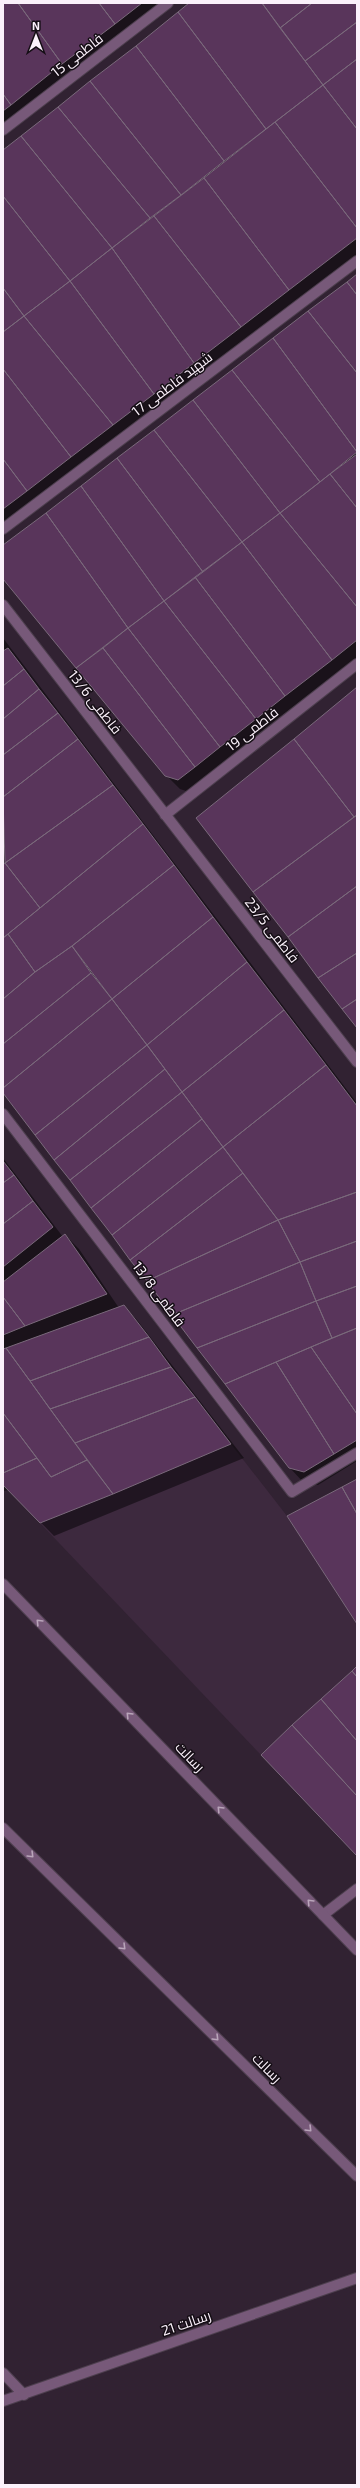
<svg xmlns="http://www.w3.org/2000/svg" width="360" height="2488" viewBox="0 0 360 2488" font-family="'Exo 2',Cairo,sans-serif">
	<style>
		.built { fill: #3d293e }
		.shadow { fill: #0007 }
		.building { fill: #59355b; stroke: #7a697b }
		.lines { fill: none; stroke-linecap: round; stroke-linejoin: round }
		.minor-casing { stroke: #4d3f4e; stroke-width: 12 }
		.tertiary-casing { stroke: #4d3f4e; stroke-width: 12 }
		.minor { stroke: #775979; stroke-width: 10 }
		.tertiary { stroke: #775979; stroke-width: 10 }
		.oneway { stroke: #b9a5ba }
		.labels { text-anchor: middle; stroke-width: 3; stroke-linejoin: round; paint-order: stroke }
		.street-label { font-size: 14px; fill: #fbf1fb; stroke: #150e15 }
	</style>
	<rect width="100%" height="100%" fill="#312232"/>
	<path class="built" d="M231,1444L287,1516L357,1624V1666L261,1755L40,1523Z"/>
	<path class="shadow" d="M3,3H173L3,135Z
		M190,3H357V261L3,533V152Z
		M357,275V664L192,793L180,789L166,775L3,577V546Z
		M3,638L357,1103V1461L318,1485L303,1482L290,1468L3,1091Z
		M357,688V1026L198,818Z
		M3,1158L63,1237L65,1235L79,1249L119,1308L123,1306L137,1320L244,1458L54,1536L9,1490L3,1491Z"/>
	<path class="building" d="M3,3H18L62,64L11,105L3,94Z
		M18,3H99L115,24L62,64Z
		M99,3H142L115,24Z
		M189,3H262L323,85L266,129L178,12Z
		M262,3H312L280,28Z
		M312,3H357V22L305,61L280,28Z
		M178,12L266,129L224,161L136,46Z
		M357,22V59L323,85L305,61Z
		M136,46L224,161L181,195L90,81Z
		M357,59V129L323,85Z
		M90,81L181,195L150,218L58,107Z
		M323,85L357,129V228L275,122Z
		M3,94L11,105L3,111Z
		M58,107L150,218L112,248L21,136Z
		M275,122L357,228V238L289,290L204,178Z
		M21,136L112,248L70,281L3,196V150Z
		M204,178L289,290L241,327L154,216Z
		M3,196L70,281L24,316L3,288Z
		M154,216L241,327L194,363L112,248Z
		M112,248L194,363L154,394L70,281Z
		M357,274V295L347,282Z
		M70,281L154,394L113,425L24,316Z
		M347,282L357,295V373L308,311Z
		M3,288L24,316L3,332Z
		M308,311L357,373V452L273,338Z
		M24,316L113,425L71,457L3,369V332Z
		M273,338L357,452L320,482L232,370Z
		M3,369L71,457L27,491L3,459Z
		M232,370L320,482L280,513L193,400Z
		M193,400L280,513L242,542L154,430Z
		M154,430L242,542L203,572L117,458Z
		M357,454V508L330,474Z
		M117,458L203,572L164,601L81,486Z
		M3,459L27,491L3,509Z
		M330,474L357,508V607L280,513Z
		M81,486L164,601L128,628L46,513Z
		M46,513L128,628L76,668L3,579V545Z
		M280,513L357,607V640L332,660L242,542Z
		M242,542L332,660L285,696L195,577Z
		M195,577L285,696L256,719L164,601Z
		M164,601L256,719L220,747L128,628Z
		M128,628L220,747L195,767L103,648Z
		M8,648L24,669L3,686V651Z
		M103,648L195,767L178,780L165,776L76,668Z
		M24,669L39,689L3,719V686Z
		M357,687V815L354,817L294,739Z
		M39,689L58,713L3,755V719Z
		M58,713L78,739L3,797V755Z
		M78,739L113,785L5,863L3,797Z
		M294,739L354,817L253,892L196,818Z
		M113,785L143,824L40,908L5,863Z
		M357,815V886L288,937L253,892Z
		M143,824L174,865L72,946L35,972L8,934Z
		M5,863L40,908L3,938V864Z
		M174,865L213,917L112,999L72,946Z
		M357,886V953L318,978L288,937Z
		M213,917L247,962L147,1045L112,999Z
		M8,934L35,972L3,999V938Z
		M72,946L91,973L3,1044V999L35,972Z
		M357,953V999L342,1009L318,978Z
		M247,962L284,1010L182,1092L147,1045Z
		M91,973L112,999L3,1088V1044Z
		M112,999L147,1045L35,1135L3,1093V1088Z
		M357,999V1028L342,1009Z
		M284,1010L326,1065L223,1147L182,1092Z
		M147,1045L165,1069L54,1160L35,1135Z
		M326,1065L357,1106V1192L278,1220L223,1147Z
		M165,1069L182,1092L70,1180L54,1160Z
		M182,1092L202,1119L91,1208L70,1180Z
		M202,1119L223,1147L112,1235L91,1208Z
		M223,1147L243,1173L130,1260L112,1235Z
		M3,1161L14,1175L3,1183Z
		M243,1173L278,1220L147,1281L130,1260Z
		M14,1175L33,1201L3,1224V1183Z
		M357,1192V1241L300,1262L278,1220Z
		M33,1201L53,1227L3,1267V1224Z
		M278,1220L300,1262L172,1315L147,1281Z
		M65,1234L107,1294L25,1326L3,1297V1282Z
		M357,1241V1286L316,1301L300,1262Z
		M300,1262L316,1301L197,1348L172,1315Z
		M357,1286V1328L332,1338L316,1301Z
		M3,1297L25,1326L3,1335Z
		M316,1301L332,1338L225,1384L197,1348Z
		M124,1305L149,1337L30,1381L6,1348Z
		M357,1328V1414L311,1347Z
		M149,1337L171,1367L50,1409L30,1381Z
		M311,1347L357,1414V1440L334,1454L276,1362Z
		M6,1348L30,1381L87,1460L51,1477L3,1413V1349Z
		M276,1362L334,1454L304,1472L289,1468L225,1384Z
		M171,1367L195,1397L75,1443L50,1409Z
		M195,1397L231,1444L113,1494L75,1443Z
		M3,1413L37,1458L3,1473Z
		M37,1458L51,1477L87,1460L113,1494L40,1523L3,1485V1473Z
		M357,1479V1514L342,1487Z
		M342,1487L357,1514V1624L287,1516Z
		M357,1666V1677L352,1671Z
		M352,1671L357,1677V1741L321,1699Z
		M321,1699L357,1741V1796L292,1725Z
		M292,1725L357,1796V1856L261,1755Z"/>
	<g class="lines">
		<g class="minor-casing">
			<path id="minor" d="M3,130L168,3
				M3,529L357,261
				M3,605L357,1062
				M165,815L357,664
				M3,1114L292,1492L357,1453
				M323,1915L357,1889
				M3,2373L24,2395
				M3,2401L357,2278"/>
		</g>
		<g class="tertiary-casing">
			<path id="tertiary" d="M3,1584L357,1950
				M3,1828L357,2176"/>
		</g>
		<use href="#minor" class="minor"/>
		<use href="#tertiary" class="tertiary"/>
	</g>
	<defs><path id="oneway-chevron" d="M-2-3.5L2.5 0L-2 3.5" fill="none" stroke-width="1.6" stroke-linecap="round" stroke-linejoin="round"/></defs>
	<g class="oneway">
		<use href="#oneway-chevron" transform="translate(39 1622) rotate(-134)"/>
		<use href="#oneway-chevron" transform="translate(129 1715) rotate(-134)"/>
		<use href="#oneway-chevron" transform="translate(220 1809) rotate(-134)"/>
		<use href="#oneway-chevron" transform="translate(31 1855) rotate(45)"/>
		<use href="#oneway-chevron" transform="translate(310 1902) rotate(-134)"/>
		<use href="#oneway-chevron" transform="translate(123 1947) rotate(45)"/>
		<use href="#oneway-chevron" transform="translate(216 2038) rotate(45)"/>
		<use href="#oneway-chevron" transform="translate(309 2129) rotate(45)"/>
	</g>
	<g class="labels">
		<g class="street-label">
			<text transform="translate(77 55) rotate(-38)" y="5">فاطمی 15</text>
			<text transform="translate(172 384) rotate(-37)" y="5">شهید فاطمی 17</text>
			<text transform="translate(95 702) rotate(52)" y="5">فاطمی 13/6</text>
			<text transform="translate(252 729) rotate(-38)" y="5">فاطمی 19</text>
			<text transform="translate(272 930) rotate(52)" y="5">فاطمی 23/5</text>
			<text transform="translate(159 1294) rotate(53)" y="5">فاطمی 13/8</text>
			<text transform="translate(190 1757) rotate(46)" y="5">رسالت</text>
			<text transform="translate(267 2068) rotate(45)" y="5">رسالت</text>
			<text transform="translate(186 2323) rotate(-19)" y="5">رسالت 21</text>
		</g>
	</g>
	<rect width="360" height="2488" fill="none" stroke="#fbf1fb" stroke-width="8"/>
	<g transform="translate(36 36)" stroke="#150e15" stroke-width="3" paint-order="stroke">
	<path d="M0-3L7 15L0 10L-7 15Z" fill="#fbf1fb"/>
	<text y="-6" font-size="11" font-weight="bold" text-anchor="middle" fill="#fbf1fb">N</text>
	</g>
</svg>
